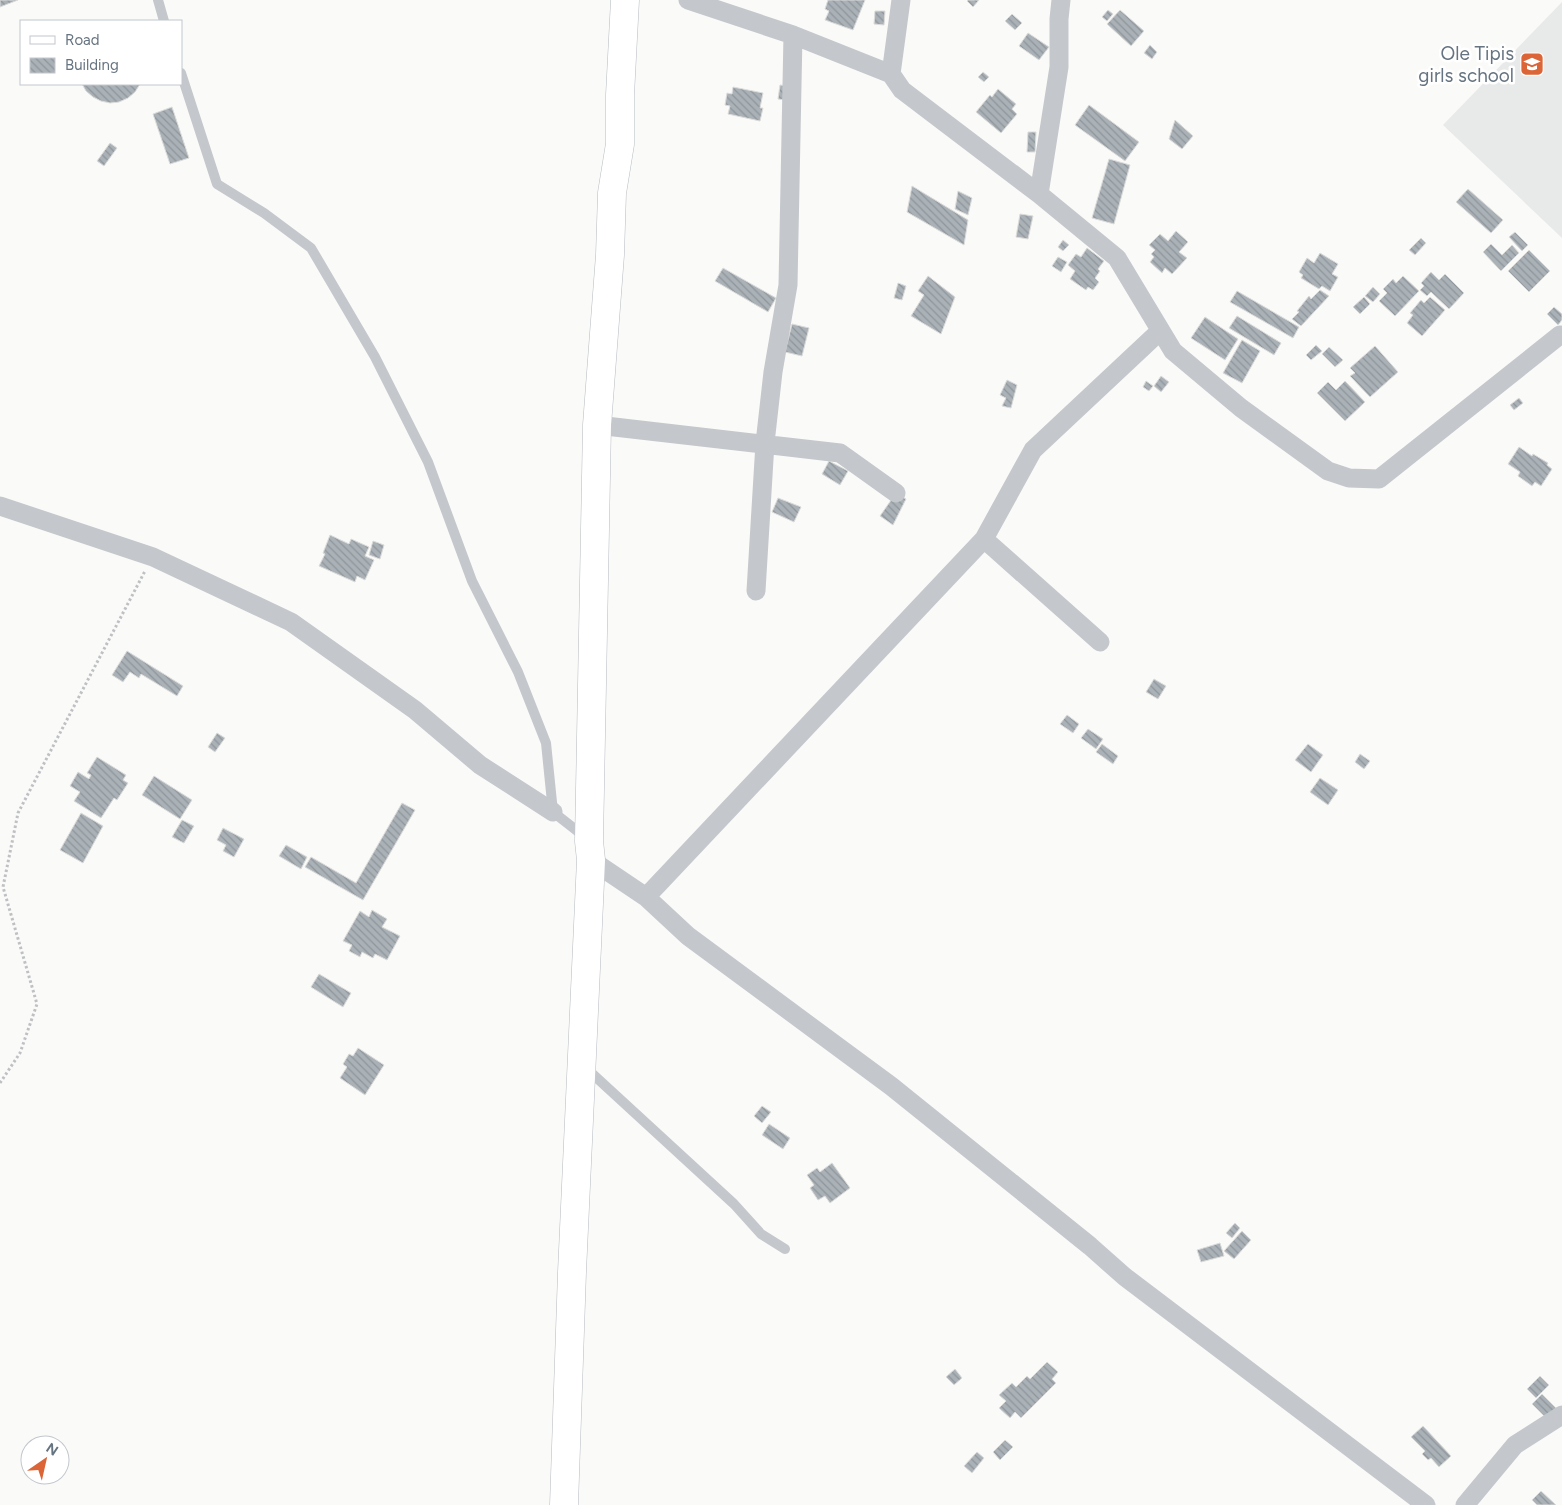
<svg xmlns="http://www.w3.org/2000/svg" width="1562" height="1505" viewBox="0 0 1562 1505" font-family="Figtree,sans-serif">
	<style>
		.built { fill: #e8e9e9 }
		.building { fill: url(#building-back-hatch); stroke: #dcdcda }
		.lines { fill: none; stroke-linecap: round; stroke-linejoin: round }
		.secondary-casing { stroke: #b6bbc0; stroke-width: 29 }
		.path { stroke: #bec0c3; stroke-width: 3; stroke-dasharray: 2.5 2.5; stroke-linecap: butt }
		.lane { stroke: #c4c7cb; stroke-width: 10 }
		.street { stroke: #c4c7cb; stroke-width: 19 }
		.secondary { stroke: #fff; stroke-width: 28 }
		.labels { text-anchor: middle; stroke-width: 5; stroke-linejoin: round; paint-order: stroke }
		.poi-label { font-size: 19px; fill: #667481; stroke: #fff; text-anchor: end }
	</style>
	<defs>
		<pattern id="building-back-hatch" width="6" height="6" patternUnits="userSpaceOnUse" patternTransform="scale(1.25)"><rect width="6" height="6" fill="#aab2b8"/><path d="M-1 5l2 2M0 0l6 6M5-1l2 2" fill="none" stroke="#8e959b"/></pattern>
	</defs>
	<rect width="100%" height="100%" fill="#fafaf8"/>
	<path class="built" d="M1562,2V238L1443,125Z"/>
	<path class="building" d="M0,0H18L0,7Z
		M828,0H865L853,30L825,20L829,11L825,9Z
		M968,0H979L973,7L967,1Z
		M1108,10L1113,14L1107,21L1102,17Z
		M1120,10L1144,31L1131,46L1107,24Z
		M875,11H885L884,25L874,24Z
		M1012,14L1022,23L1015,30L1005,21Z
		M1028,33L1049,47L1039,60L1019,46Z
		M1150,45L1157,52L1152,59L1144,53Z
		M983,72L989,77L984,82L978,77Z
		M82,84H140L135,92L128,98L119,102L110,103L101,101L93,97L86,91Z
		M780,85L788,86L786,100L778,99Z
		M733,87L763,93L760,108H763L760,121L728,114L730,106L725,105L727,93L732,94Z
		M998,89L1016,104L1012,109L1017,114L1001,133L976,112L990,95L992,97Z
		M1089,105L1139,142L1125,161L1075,125Z
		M172,107L189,158L170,164L153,114Z
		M1175,120L1193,136L1182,149L1169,139Z
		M1028,132H1036L1035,152H1027Z
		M110,143L117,148L104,166L97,161Z
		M1109,159L1130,165L1114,224L1092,218Z
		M912,186L968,220L964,245L907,212Z
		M1468,189L1503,220L1491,233L1456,202Z
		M958,191L972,198L968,215L955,209Z
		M1020,214L1033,216L1028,239L1016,237Z
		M1176,231L1188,242L1179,252L1187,258L1172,274L1165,268L1162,273L1150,262L1154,257L1151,254L1155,250L1149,245L1160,234L1168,241Z
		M1515,232L1528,245L1522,251L1509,237Z
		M1421,238L1426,243L1415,255L1409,250Z
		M1063,240L1069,245L1063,251L1058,247Z
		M1491,244L1502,255L1512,245L1519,253L1501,271L1483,252Z
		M1087,248L1104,261L1098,269L1100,271L1095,278L1099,282L1093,290L1088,287L1086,290L1070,279L1075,271L1068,265L1076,254L1081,257Z
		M1529,250L1550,271L1529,292L1508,271Z
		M1320,253L1338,264L1332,274L1338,277L1330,291L1322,286L1319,289L1301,278L1303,275L1299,272L1307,258L1314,263Z
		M1058,257L1067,262L1061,272L1052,266Z
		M723,268L776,298L768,312L715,281Z
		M1431,272L1439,280L1445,274L1464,293L1449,309L1431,292L1427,296L1420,290L1424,286L1421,283Z
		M928,276L955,297L941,334L911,316L924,295L918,291Z
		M1403,276L1419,291L1395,316L1379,301L1387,293L1383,289L1393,279L1396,283Z
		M898,283L906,286L902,300L894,298Z
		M1373,287L1380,294L1373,302L1365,296Z
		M1320,290L1329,296L1301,326L1292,319L1299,312L1297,311L1309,296L1311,299Z
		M1237,291L1299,327L1293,338L1230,302Z
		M1364,297L1370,304L1360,314L1353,307Z
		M1430,297L1445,310L1422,336L1407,323L1413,315L1410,313L1421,300L1424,303Z
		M1554,307L1562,314V320L1558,325L1547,314Z
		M1237,316L1281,343L1274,355L1229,328Z
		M1205,317L1238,339L1225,360L1191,338Z
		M792,324L809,328L802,356L785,352Z
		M1242,340L1260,351L1242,383L1223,373Z
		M1316,345L1322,351L1311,360L1306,355Z
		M1375,346L1398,372L1370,397L1350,376L1355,373L1350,368Z
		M1329,347L1343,360L1335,367L1322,354Z
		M1161,376L1169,382L1161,392L1154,386Z
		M1007,380L1017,385L1011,408L1002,406L1006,398L1000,395Z
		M1146,381L1153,386L1149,391L1143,387Z
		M1345,381L1365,402L1345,421L1317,393L1328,382L1336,390Z
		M1519,398L1523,403L1514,410L1510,405Z
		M1519,447L1532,456L1533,454L1548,463L1547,465L1552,469L1541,486L1535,482L1532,486L1518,476L1520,472L1508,464Z
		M829,461L848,471L840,485L822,474Z
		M896,493L906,499L893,525L880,516Z
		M778,498L801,507L794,522L772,512Z
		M330,535L349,544L351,539L369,547L365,556L374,560L365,580L357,576L355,582L319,566L325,554L323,553Z
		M373,541L384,545L380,559L369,555Z
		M127,651L183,686L177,696L141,674L139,678L130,672L123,682L112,675Z
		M1154,679L1166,686L1158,699L1146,692Z
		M1067,715L1079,724L1073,733L1060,724Z
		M1088,729L1103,739L1096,749L1081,738Z
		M217,733L225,738L215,752L208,747Z
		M1102,744L1118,756L1113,764L1096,752Z
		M1308,744L1323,755L1311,772L1295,760Z
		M1360,754L1370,761L1364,769L1355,762Z
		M97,757L126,775L123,780L128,783L117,800L114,798L101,818L74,801L80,792L70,786L78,772L89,779L91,775L87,773Z
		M154,776L192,800L180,819L142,795Z
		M1320,778L1338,790L1328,805L1310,792Z
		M402,803L415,810L363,900L305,867L311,857L356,883Z
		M81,813L103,826L83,863L60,850Z
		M182,820L194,826L184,843L172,837Z
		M223,828L244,839L234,857L223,851L226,845L217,840Z
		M286,845L307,857L301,869L279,856Z
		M372,910L387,919L382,927L400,936L387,960L375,954L373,958L362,952L360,957L349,951L352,945L343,941L360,911L369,917Z
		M319,974L351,993L343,1007L311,987Z
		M358,1048L384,1065L365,1095L340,1078L347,1067L343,1064L349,1054L353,1056Z
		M762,1106L771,1112L762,1123L754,1116Z
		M769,1124L790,1138L783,1149L762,1135Z
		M832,1163L850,1188L830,1203L825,1196L818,1200L810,1188L814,1185L807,1175L817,1168L820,1172Z
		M1235,1223L1240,1228L1232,1238L1226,1233Z
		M1242,1231L1251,1240L1234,1259L1224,1251Z
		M1220,1243L1224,1256L1201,1262L1197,1250Z
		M1047,1362L1058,1372L1052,1379L1056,1383L1021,1418L1015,1412L1010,1418L999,1408L1006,1401L999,1395L1012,1383L1016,1387L1027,1376L1030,1379Z
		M955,1369L962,1378L954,1385L946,1377Z
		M1540,1376L1549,1385L1536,1398L1527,1389Z
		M1542,1394L1556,1408L1546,1418L1532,1404Z
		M1423,1426L1451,1456L1439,1467L1431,1458L1428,1460L1422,1454L1425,1451L1411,1437Z
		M1005,1440L1013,1447L1000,1460L993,1452Z
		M977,1452L984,1458L972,1473L964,1466Z
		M1541,1491L1556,1505H1537L1532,1500Z"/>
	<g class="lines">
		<g class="secondary-casing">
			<path id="secondary" d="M564,1505L572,1272L591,860L589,841L597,425L610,255L612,193L620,144V95L625,0"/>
		</g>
		<path class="path" d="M0,1083L20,1053L37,1004L3,887L18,813L145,571"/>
		<path class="lane" d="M158,0L164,21
			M181,73L217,184L264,213L311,248L375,357L428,462L472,581L518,672L546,743L553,812L585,837
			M586,1068L734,1204L761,1234L785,1249"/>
		<path class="street" d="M688,0L793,35L891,74L902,90L1039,194L1117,258L1173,351L1241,408L1328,471L1349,478L1379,479L1560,335
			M891,74L901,0
			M1039,194L1059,67V19L1061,0
			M597,425L840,453L896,493
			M0,506L153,557L291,622L415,710L480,765L553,812
			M984,539L1100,642
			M756,591L765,443L773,372L788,285L793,35
			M591,860L646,897L688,936L891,1086L1090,1246L1125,1277L1426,1505
			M646,897L984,539L1033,450L1160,331
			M1465,1505L1515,1445L1562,1415"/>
		<use href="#secondary" class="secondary"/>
	</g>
	<defs>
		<g id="school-square" transform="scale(1.25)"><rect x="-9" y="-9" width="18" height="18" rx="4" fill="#db6537" stroke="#fff"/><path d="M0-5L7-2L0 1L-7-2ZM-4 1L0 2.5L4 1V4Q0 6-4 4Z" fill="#fff"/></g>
	</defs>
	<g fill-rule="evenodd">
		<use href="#school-square" x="1532" y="64"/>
	</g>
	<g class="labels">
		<g class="poi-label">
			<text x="1514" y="60">Ole Tipis<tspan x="1514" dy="22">girls school</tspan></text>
		</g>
	</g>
	<rect x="20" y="20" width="162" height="65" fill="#ffffff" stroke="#c2c7cd"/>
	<rect x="30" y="36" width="25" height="8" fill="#ffffff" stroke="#c2c7cd"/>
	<text x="65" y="45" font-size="15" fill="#667481">Road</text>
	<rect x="30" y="58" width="25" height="15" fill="url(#building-back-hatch)" stroke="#c2c7cd"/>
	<text x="65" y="70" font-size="15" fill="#667481">Building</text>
	<g transform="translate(45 1460) rotate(34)"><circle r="24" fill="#ffffff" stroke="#c2c7cd"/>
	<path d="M0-4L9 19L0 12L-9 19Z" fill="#db6537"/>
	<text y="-8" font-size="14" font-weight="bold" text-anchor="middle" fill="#667481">N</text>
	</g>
</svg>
